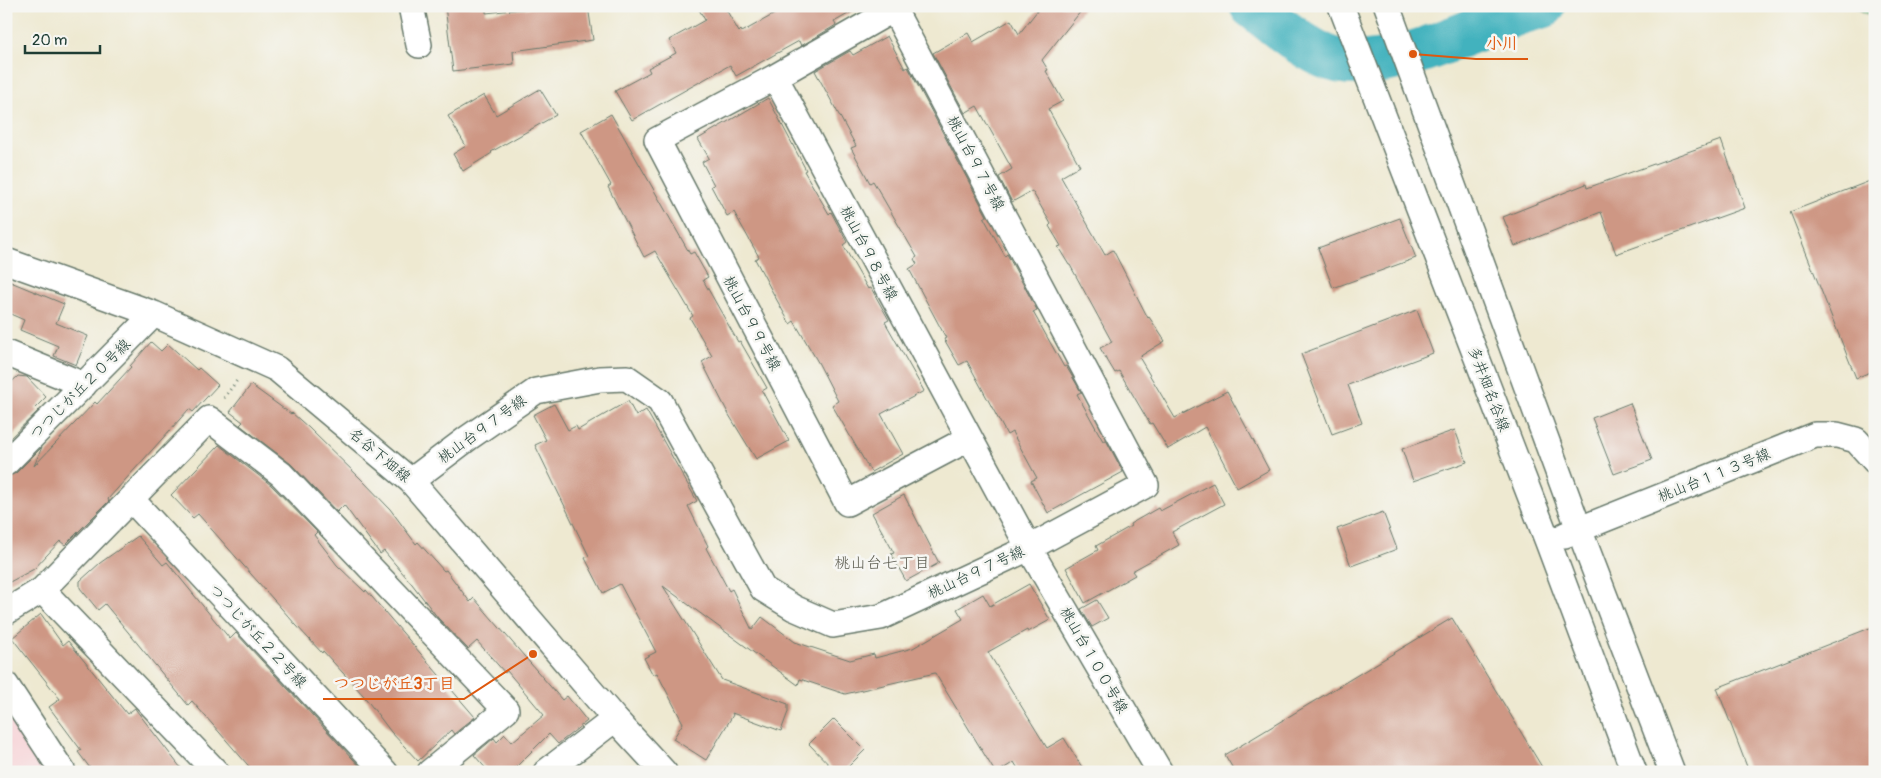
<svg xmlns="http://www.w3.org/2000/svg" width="1881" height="778" viewBox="0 0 1881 778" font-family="Pangolin,'Klee One',sans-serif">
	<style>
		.built { fill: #f7cfd4 }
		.forest { fill: #6ebc84; stroke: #467c5c }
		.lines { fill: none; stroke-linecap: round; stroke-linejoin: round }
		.river { stroke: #43b2be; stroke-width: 45 }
		.building { fill: #ce9784 }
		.minor-casing { stroke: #67796b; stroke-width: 28 }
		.path { stroke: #67796b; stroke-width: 3; stroke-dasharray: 1 4; stroke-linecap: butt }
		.minor { stroke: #fff; stroke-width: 25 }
		.labels { text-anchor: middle; stroke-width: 5; stroke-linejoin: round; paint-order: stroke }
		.street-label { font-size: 15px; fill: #1f3d34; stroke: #f6f6f2 }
		.neighbourhood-label { font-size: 16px; fill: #5c5c50; stroke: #f6f6f2 }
		.leader { fill: none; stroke: #de580e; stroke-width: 2 }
		.callout-dot { fill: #de580e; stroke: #f6f6f2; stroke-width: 2 }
		.callout-label { font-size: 16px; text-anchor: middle; font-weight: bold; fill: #de580e; stroke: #f6f6f2; stroke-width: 5; stroke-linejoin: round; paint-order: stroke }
	</style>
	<rect width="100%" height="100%" fill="#f6f6f2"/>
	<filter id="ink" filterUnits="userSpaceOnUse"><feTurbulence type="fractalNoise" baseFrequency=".02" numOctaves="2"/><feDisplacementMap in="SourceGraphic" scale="10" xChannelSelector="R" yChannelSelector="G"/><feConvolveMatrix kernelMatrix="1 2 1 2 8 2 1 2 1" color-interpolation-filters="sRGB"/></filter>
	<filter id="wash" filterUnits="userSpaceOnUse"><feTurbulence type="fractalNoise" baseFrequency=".0096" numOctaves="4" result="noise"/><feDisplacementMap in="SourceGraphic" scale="20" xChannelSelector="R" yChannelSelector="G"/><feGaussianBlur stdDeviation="1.12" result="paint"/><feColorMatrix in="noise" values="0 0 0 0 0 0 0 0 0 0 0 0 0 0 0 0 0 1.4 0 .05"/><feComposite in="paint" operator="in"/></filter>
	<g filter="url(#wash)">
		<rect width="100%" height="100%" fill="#eee9d1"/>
		<path class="built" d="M6,711L48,772H6Z"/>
		<path class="forest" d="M1852,6H1875V18Z"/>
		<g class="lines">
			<path class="river" d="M1252,6C1275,24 1298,44 1324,56C1376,80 1460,34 1510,16C1520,12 1532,9 1543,6"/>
		</g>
		<g id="blocks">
			<path class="building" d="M445,6H486V13L549,6H588L593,40L513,51L514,64L453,71Z
				M697,6H724L739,32L741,30L742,32L789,6H862L834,22L836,25L801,46L799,41L736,76L730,65L632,120L615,91L650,72L648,68L676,53L669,40L705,20Z
				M1041,6H1085L1042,60L1048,70L1046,71L1063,101L1048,109L1080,166L1061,177L1105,255L1113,250L1148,318L1149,317L1165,341L1139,357L1175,418L1227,391L1269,470L1237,488L1205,427L1168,449L1152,423L1150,424L1119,371L1115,373L1100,348L1112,342L1070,265H1069L1058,247L1061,246L1049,226L1051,224L1032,191L1012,202L999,177L1012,169L977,106L965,113L933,53L968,33L973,42L1011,20L1019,34Z
				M887,36L905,69L908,67L987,216L984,218L1005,256L1007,254L1037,310L1033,312L1064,367L1066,366L1076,383L1081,392L1077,394L1103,441L1106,440L1123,472L1048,513L1031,481L1037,478L1012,432L1007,435L967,361L959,365L944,339L946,338L909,269L917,264L914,259L917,257L873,181L870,183L851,148L856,146L815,71L850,51L853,55Z
				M540,89L556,115L491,152L492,153L463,171L453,154L466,146L448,116L484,95L496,115Z
				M768,98L806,170L804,171L829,214L831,212L847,242L843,245L868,289L871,288L889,320L885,322L924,391L881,414L903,454L871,472L832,405L838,401L819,364L794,321L790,324L773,293L755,259L759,257L734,212L727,216L711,186L714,185L702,162L709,158L698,139Z
				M611,114L690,254L694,252L708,277L703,280L738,342L740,341L767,388L762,391L789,441L756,459L729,415L702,362L712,356L690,318L693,316L655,251L644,257L608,187L611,185L581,131Z
				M1721,140L1745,208L1616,254L1601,212L1515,246L1503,217L1586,184L1587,188Z
				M1875,179V370L1856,378L1790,212Z
				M1400,218L1416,258L1333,288L1318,248Z
				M6,280L64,304L56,323L88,336L76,365L54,356L58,346L20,330L24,320L6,312Z
				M1417,310L1433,353L1348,385L1362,423L1332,434L1301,354Z
				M151,342L161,351L168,344L197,370L199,368L218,385L193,412L189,409L108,499L109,501L65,545L60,541L34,569L6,584V477L16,473L42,447L34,466L95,402L97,404L131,367L130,366Z
				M18,376L27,377L46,397L35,408L38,411L6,442V387Z
				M251,385L291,414L292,413L309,428L362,480L390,509L416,544L418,542L444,571L446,570L470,602L474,598L562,700L567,696L587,721L558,744L549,734L511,772H489L474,755L494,738L497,742L505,734L512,742L544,715L507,671L505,673L477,641L468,649L438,618L412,584L384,551L380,554L344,505L337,512L291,464L240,425L243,422L230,412Z
				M628,401L636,416L646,410L697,501L688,506L708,546L706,548L729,591L732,589L752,630L762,617L795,642L850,660L874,654L875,658L913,648L963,619L957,609L983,594L990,606L1029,584L1050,620L1028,632L1027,630L988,652L1047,748L1064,738L1085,772H1020L1014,762L998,772H995L935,673L845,694L800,679L798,685L663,586L722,680L788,704V712L781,731L732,713L733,715L706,760L673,739L683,723L657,673L653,675L644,658L656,652L620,584L603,593L585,558L589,556L535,445L546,440L533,415L554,404L568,430L576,426L578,430Z
				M1630,403L1652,460L1614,474L1592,418Z
				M1455,430L1467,462L1413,481L1402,449Z
				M219,445L271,485L317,532L314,535L337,565L365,592L366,590L475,717L454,734L451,730L418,761L391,732L363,695L323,651L322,653L296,625L198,514L193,518L171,495Z
				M1213,483L1224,504L1172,532L1179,545L1132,571L1135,575L1085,603L1066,568L1098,550L1096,546L1131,526L1130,524L1158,508L1160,511Z
				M904,495L939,563L906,581L891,554L894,553L872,513Z
				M1383,512L1397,549L1351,566L1337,529Z
				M138,536L163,565L167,562L230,639L236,633L365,772H254L192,701L188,705L105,604L98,610L80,588V581L100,563Z
				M1097,600L1108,618L1092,627L1081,609Z
				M41,614L63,645L68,641L127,714L135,708L136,710L184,772H93L78,752L81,750L49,707L60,699L12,638Z
				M1452,618L1545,772H1235L1225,755Z
				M1875,626V772H1749L1717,688Z
				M834,719L865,750L843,772H836L809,744Z"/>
		</g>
	</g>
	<g filter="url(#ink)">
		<use href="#blocks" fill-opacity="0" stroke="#67796b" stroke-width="1"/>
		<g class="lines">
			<g class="minor-casing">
				<path id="minor" d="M411,6L419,45
					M1341,6L1548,542L1634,772
					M1387,6L1579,529L1672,772
					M894,9L775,77L1029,548L1160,772
					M775,77L657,140L847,503L968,439
					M6,261L154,314L277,369L411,481L615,719L664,772
					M6,353L84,385
					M6,463L154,314
					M411,481L468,438L536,391L600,379L627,378L660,401L763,589L794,608L833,625L881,617L1029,548L1146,485L892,6
					M131,499L385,772
					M1565,535L1815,435H1837L1856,440L1875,461
					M42,590L216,772
					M6,612L42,590L209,419L281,474L506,710L430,772
					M6,685L63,772
					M546,772L615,719"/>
			</g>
			<path class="path" d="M224,398L238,379"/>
			<use href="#minor" class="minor"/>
		</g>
	</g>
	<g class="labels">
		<g class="street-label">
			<text transform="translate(976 163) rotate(62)" y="5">桃山台９７号線</text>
			<text transform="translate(869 253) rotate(62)" y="5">桃山台９８号線</text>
			<text transform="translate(752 323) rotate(62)" y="5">桃山台９９号線</text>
			<text transform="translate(80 389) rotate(-45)" y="5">つつじが丘２０号線</text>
			<text transform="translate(1489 389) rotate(69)" y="5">多井畑名谷線</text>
			<text transform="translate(482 429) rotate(-36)" y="5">桃山台９７号線</text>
			<text transform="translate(380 455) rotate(40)" y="5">名谷下畑線</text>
			<text transform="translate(1714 475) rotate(-22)" y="5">桃山台１１３号線</text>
			<text transform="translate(976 572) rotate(-25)" y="5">桃山台９７号線</text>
			<text transform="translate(258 636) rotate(47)" y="5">つつじが丘２２号線</text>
			<text transform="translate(1094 660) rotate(60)" y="5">桃山台１００号線</text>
		</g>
		<g class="neighbourhood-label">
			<text x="882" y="568">桃山台七丁目</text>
		</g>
	</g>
	<path class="leader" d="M1413 54L1476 59H1528M533 654L464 699H323"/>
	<g class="callout-dot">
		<circle cx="1413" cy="54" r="5"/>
		<circle cx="533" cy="654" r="5"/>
	</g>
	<g class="callout-label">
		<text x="1502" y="49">小川</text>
		<text x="394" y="689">つつじが丘3丁目</text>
	</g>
	<rect width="1881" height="778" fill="none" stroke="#f6f6f2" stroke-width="25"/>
	<path d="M25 45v8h75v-8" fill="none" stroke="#1f3d34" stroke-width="2.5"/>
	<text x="32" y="45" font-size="15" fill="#1f3d34" stroke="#f6f6f2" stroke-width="4" paint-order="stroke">20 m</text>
</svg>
